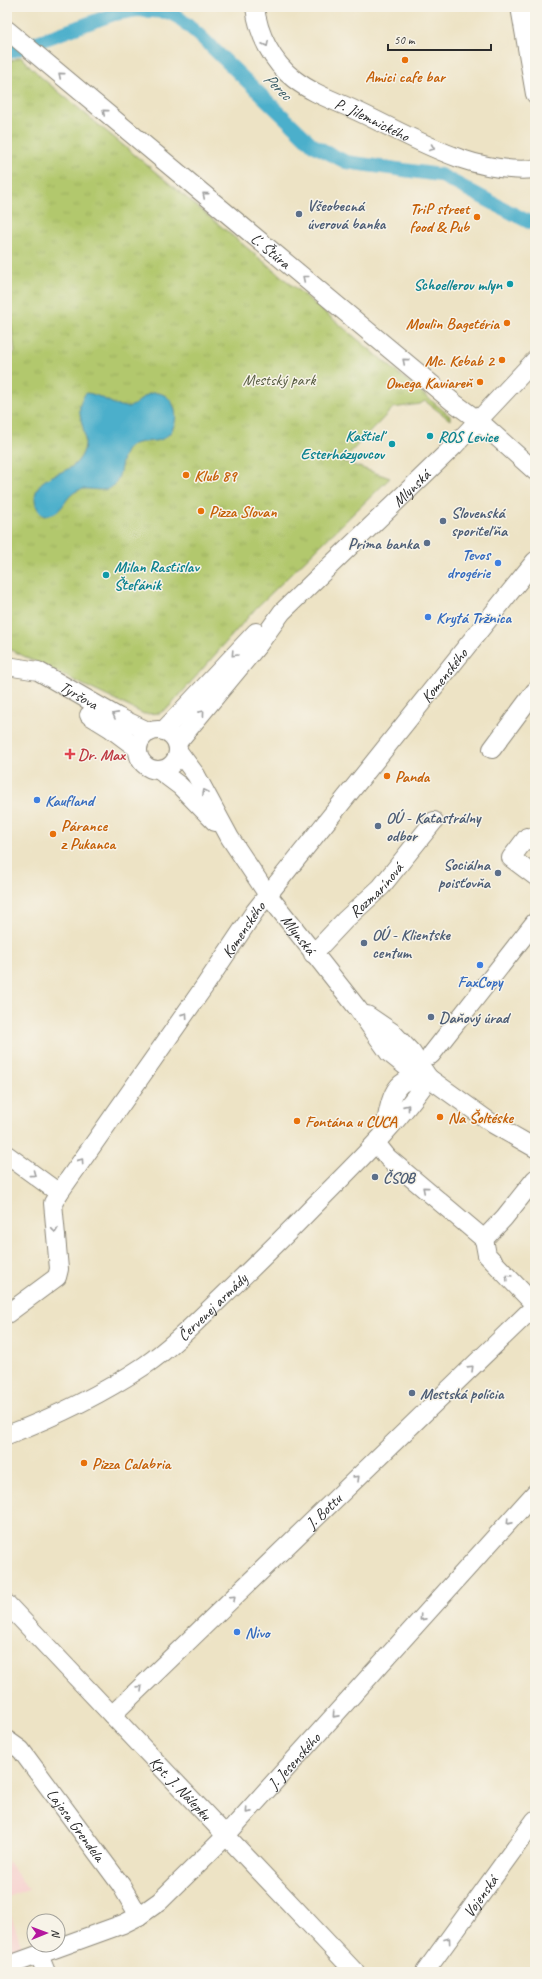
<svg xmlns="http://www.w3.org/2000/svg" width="542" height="1979" viewBox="0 0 542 1979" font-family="Caveat,sans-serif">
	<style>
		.built { fill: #f7d0ce }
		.park { fill: url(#park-tufts); stroke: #6e7a4c }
		.water { fill: #4bafcb; stroke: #3b6d7b }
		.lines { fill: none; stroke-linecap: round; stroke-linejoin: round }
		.canal { stroke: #4bafcb; stroke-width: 14 }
		.minor-casing { stroke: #8c8778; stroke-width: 20 }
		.minor { stroke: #fff; stroke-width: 18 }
		.oneway { stroke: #a0a0a0 }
		.food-dot { fill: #e8710a; stroke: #f7f3e8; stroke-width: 1.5 }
		.service-dot { fill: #5c6f8a; stroke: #f7f3e8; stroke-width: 1.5 }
		.culture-dot { fill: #0f9aa8; stroke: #f7f3e8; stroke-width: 1.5 }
		.shop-dot { fill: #3f7fe0; stroke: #f7f3e8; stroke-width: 1.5 }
		.health-dot { fill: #e0444e; stroke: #f7f3e8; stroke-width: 1.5 }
		.labels { text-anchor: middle; stroke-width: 3; stroke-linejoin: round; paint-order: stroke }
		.food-label { font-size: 16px; font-weight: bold; fill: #c56008; stroke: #f7f3e8; text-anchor: start }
		.street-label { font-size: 16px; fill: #2b2b2b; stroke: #f7f3e8 }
		.service-label { font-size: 16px; font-weight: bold; fill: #4e5e75; stroke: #f7f3e8; text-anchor: start }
		.culture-label { font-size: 16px; font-weight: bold; fill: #0d838f; stroke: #f7f3e8; text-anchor: end }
		.park-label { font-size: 16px; fill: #545a3f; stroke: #f7f3e8 }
		.shop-label { font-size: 16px; font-weight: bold; fill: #366cbe; stroke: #f7f3e8; text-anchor: start }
		.health-label { font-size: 16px; font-weight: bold; fill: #be3a42; stroke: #f7f3e8; text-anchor: start }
		.water-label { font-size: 17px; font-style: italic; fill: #365963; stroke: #f7f3e8 }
	</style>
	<defs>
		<pattern id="park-tufts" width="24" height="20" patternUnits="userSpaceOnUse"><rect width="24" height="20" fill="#b2c86d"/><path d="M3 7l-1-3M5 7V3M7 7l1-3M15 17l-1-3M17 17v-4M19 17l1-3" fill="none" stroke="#99ac5f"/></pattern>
	</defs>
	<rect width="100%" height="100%" fill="#f7f3e8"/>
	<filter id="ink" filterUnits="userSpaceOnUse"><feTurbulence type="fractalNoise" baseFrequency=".025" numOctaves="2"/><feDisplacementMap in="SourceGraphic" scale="8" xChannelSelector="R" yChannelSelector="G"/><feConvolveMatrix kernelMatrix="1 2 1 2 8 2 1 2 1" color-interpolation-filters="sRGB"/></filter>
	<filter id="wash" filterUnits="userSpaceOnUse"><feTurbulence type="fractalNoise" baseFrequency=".012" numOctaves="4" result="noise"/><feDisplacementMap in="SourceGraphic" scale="16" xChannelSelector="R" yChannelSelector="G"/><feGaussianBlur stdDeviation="0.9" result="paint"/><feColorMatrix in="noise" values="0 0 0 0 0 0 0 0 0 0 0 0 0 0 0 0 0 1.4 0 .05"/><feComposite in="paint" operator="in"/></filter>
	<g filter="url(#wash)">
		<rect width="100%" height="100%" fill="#ede3c5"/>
		<path class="built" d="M7,1860L28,1889L7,1897Z
			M7,1904L23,1950L7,1955Z"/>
		<path class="park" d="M21,57L42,78L450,416V420L425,401L420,404L393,408L342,461L390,478L256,608L170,706L160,713L144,714L7,648V358L15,352L7,292V62Z"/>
		<path class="water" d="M86,393C101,394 111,406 126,407C136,408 142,395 152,393C174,390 183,419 169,434C160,445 144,439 132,445C118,454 124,474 114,485C105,495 90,486 79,490C62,497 66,514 44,516C38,511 35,506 35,498C36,474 65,476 77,462C99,437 67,415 86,393Z"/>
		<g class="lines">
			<path class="canal" d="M7,53L114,14L137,10L167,12L178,17L199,35L313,145L346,162L440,175L529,222"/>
		</g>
	</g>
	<g filter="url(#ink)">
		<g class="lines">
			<g class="minor-casing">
				<g id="minor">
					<path id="s1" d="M255,7C258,34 272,62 294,79C313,94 338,102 359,112C414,138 472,175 535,169"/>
					<path d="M520,7L535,94"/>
					<path id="s2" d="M7,30L453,402L479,421L535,471"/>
					<path id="s3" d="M7,666L38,671L118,717L150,732"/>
					<path d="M89,715L110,728L138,749"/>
					<circle cx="158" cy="750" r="20"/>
					<path d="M163,731L256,632"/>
					<path id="s4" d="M177,743L259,644L282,612L455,445L535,360"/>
					<path d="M492,749L535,691"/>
					<path id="s5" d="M178,751L196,775L230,838L268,895L358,1009L389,1053L409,1069L429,1078L493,1124L535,1148"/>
					<path d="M160,771L180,786L215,822"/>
					<path d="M535,843L527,837L511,858L535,876"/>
					<path id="s6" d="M313,954L345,920L381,887L434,821"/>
					<path d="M367,1015L392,1032L412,1053L428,1077"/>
					<path d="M431,1055L535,922"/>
					<path d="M384,1131C391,1103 390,1074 428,1078"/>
					<path d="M376,1143L388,1158L484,1239L487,1255L535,1305"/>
					<path d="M7,1155L59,1193"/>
					<path d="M484,1239L504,1218L535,1179"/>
					<path id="s7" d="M7,1314L57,1277L59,1269L53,1203L59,1193L204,987L255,911L535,561"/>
					<path id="s8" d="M7,1435C55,1417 102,1394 144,1366C173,1346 197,1321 221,1298C251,1269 281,1240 310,1210C351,1168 395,1127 429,1078"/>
					<path id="s9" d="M7,1604L355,1972"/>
					<path id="s10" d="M112,1715L535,1306"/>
					<path id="s11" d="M7,1740L21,1750L121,1885L139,1916"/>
					<path d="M39,1955L46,1972"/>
					<path id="s12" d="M7,1966L123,1924L139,1916L160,1901L221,1841L535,1493"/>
					<path id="s13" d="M425,1972L535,1820"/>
				</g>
			</g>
			<use href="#minor" class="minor"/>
		</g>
		<defs><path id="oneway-chevron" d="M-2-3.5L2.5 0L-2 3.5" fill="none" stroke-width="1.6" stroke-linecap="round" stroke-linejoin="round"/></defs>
		<g class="oneway">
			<use href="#oneway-chevron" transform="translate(266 44) rotate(64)"/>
			<use href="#oneway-chevron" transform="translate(61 75) rotate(-140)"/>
			<use href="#oneway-chevron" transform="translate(105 112) rotate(-140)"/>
			<use href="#oneway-chevron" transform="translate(432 148) rotate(22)"/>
			<use href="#oneway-chevron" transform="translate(205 195) rotate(-140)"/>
			<use href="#oneway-chevron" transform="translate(305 278) rotate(-141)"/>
			<use href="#oneway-chevron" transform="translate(405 361) rotate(-140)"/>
			<use href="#oneway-chevron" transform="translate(234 654) rotate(133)"/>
			<use href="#oneway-chevron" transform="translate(202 713) rotate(-50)"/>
			<use href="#oneway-chevron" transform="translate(115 715) rotate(-151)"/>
			<use href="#oneway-chevron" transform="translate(205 792) rotate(-118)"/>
			<use href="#oneway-chevron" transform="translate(185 1015) rotate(-55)"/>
			<use href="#oneway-chevron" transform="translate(407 1107) rotate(-51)"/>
			<use href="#oneway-chevron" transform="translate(81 1161) rotate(-55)"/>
			<use href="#oneway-chevron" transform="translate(33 1174) rotate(36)"/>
			<use href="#oneway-chevron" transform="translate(425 1189) rotate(-140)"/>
			<use href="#oneway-chevron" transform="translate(55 1230) rotate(84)"/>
			<use href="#oneway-chevron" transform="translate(508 1277) rotate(-134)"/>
			<use href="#oneway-chevron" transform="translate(471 1368) rotate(-44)"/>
			<use href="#oneway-chevron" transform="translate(357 1478) rotate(-44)"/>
			<use href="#oneway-chevron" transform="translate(509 1522) rotate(132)"/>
			<use href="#oneway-chevron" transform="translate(233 1598) rotate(-44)"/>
			<use href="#oneway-chevron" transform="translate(422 1618) rotate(132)"/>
			<use href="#oneway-chevron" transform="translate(140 1688) rotate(-44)"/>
			<use href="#oneway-chevron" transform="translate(335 1715) rotate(132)"/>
			<use href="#oneway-chevron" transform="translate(248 1811) rotate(132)"/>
			<use href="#oneway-chevron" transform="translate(448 1940) rotate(-54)"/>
		</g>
	</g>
	<g class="food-dot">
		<circle cx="405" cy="60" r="4"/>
		<circle cx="477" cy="217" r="4"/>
		<circle cx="507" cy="323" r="4"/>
		<circle cx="502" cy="360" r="4"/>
		<circle cx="480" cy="382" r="4"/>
		<circle cx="186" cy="475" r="4"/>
		<circle cx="201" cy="511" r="4"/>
		<circle cx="387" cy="776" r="4"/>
		<circle cx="53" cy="834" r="4"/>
		<circle cx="440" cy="1117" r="4"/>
		<circle cx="297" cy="1121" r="4"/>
		<circle cx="84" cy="1463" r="4"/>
	</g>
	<g class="service-dot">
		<circle cx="299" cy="214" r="4"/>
		<circle cx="443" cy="521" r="4"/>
		<circle cx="427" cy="543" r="4"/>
		<circle cx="378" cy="826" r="4"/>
		<circle cx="498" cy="873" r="4"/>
		<circle cx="364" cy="943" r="4"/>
		<circle cx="431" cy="1017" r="4"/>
		<circle cx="375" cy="1177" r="4"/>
		<circle cx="412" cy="1393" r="4"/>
	</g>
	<g class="culture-dot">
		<circle cx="510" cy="284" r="4"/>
		<circle cx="430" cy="436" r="4"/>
		<circle cx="392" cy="444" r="4"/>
		<circle cx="106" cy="575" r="4"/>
	</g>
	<g class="shop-dot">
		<circle cx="498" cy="563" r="4"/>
		<circle cx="428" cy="617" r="4"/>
		<circle cx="37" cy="800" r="4"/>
		<circle cx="480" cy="965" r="4"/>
		<circle cx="237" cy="1632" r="4"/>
	</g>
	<path class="health-dot" d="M68 748h4v4h4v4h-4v4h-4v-4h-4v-4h4z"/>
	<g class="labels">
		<g class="food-label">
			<text x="405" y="82" text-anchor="middle">Amici cafe bar</text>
			<text x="469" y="214" text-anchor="end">TriP street<tspan x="469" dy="18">food &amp; Pub</tspan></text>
			<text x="499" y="329" text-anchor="end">Moulin Bagetéria</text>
			<text x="494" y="366" text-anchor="end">Mc. Kebab 2</text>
			<text x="472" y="388" text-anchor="end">Omega Kaviareň</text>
			<text x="194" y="481">Klub 89</text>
			<text x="209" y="517">Pizza Slovan</text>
			<text x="395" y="782">Panda</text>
			<text x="61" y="831">Párance<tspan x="61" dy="18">z Pukanca</tspan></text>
			<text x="448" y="1123">Na Šoltéske</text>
			<text x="305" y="1127">Fontána u CUCA</text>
			<text x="92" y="1469">Pizza Calabria</text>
		</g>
		<g class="street-label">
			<text dy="6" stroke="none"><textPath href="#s1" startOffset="172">P. Jilemnického</textPath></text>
			<text dy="6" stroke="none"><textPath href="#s2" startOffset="344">Ľ. Štúra</textPath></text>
			<text dy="6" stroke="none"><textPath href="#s4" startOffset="347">Mlynská</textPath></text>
			<text dy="6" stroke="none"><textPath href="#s7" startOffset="794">Komenského</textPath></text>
			<text dy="6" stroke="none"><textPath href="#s3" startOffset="79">Tyršova</textPath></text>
			<text dy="6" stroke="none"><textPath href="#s6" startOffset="90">Rozmarínová</textPath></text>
			<text dy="6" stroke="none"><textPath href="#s7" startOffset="470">Komenského</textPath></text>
			<text dy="6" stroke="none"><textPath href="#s5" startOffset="220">Mlynská</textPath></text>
			<text dy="6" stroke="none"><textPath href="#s8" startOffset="244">Červenej armády</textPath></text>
			<text dy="6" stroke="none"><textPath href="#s10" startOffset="294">J. Bottu</textPath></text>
			<text dy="6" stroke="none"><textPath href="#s12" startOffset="361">J. Jesenského</textPath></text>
			<text dy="6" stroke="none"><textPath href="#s9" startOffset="253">Kpt. J. Nálepku</textPath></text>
			<text dy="6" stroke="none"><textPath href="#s11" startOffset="110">Lajosa Grendela</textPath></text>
			<text dy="6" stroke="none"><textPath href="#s13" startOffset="94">Vojenská</textPath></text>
		</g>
		<g class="service-label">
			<text x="307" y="211">Všeobecná<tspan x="307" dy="18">úverová banka</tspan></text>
			<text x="451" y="518">Slovenská<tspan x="451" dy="18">sporiteľňa</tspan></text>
			<text x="419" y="549" text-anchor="end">Prima banka</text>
			<text x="386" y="823">OÚ - Katastrálny<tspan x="386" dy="18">odbor</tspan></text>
			<text x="490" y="870" text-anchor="end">Sociálna<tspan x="490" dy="18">poisťovňa</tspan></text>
			<text x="372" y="940">OÚ - Klientske<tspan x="372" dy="18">centum</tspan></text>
			<text x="439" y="1023">Daňový úrad</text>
			<text x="383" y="1183">ČSOB</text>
			<text x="420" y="1399">Mestská polícia</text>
		</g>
		<g class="culture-label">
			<text x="502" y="290">Schoellerov mlyn</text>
			<text x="384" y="441">Kaštieľ<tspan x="384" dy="18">Esterházyovcov</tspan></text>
			<text x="438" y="442" text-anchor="start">ROS Levice</text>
			<text x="114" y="572" text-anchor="start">Milan Rastislav<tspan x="114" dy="18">Štefánik</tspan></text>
		</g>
		<g class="park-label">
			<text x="279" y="385">Mestský park</text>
		</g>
		<g class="shop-label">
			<text x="490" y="560" text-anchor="end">Tevos<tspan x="490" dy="18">drogérie</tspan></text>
			<text x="436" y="623">Krytá Tržnica</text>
			<text x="45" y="806">Kaufland</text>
			<text x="480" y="987" text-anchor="middle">FaxCopy</text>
			<text x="245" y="1638">Nivo</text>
		</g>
		<g class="health-label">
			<text x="78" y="760">Dr. Max</text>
		</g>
		<g class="water-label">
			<text transform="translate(278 86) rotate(44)" y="6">Perec</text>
		</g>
	</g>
	<rect width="542" height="1979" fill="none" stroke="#f7f3e8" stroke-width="24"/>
	<g transform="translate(46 1933) rotate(89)"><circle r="19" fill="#f7f3e8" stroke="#a5a39c"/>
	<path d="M0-3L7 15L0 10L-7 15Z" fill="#b5179e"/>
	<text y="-6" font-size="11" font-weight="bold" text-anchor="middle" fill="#2b2b2b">N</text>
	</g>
	<path d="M388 44v6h103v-6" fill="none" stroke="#2b2b2b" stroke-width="2"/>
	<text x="394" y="44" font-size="12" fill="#2b2b2b" stroke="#f7f3e8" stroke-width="3" paint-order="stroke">50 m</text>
</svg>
